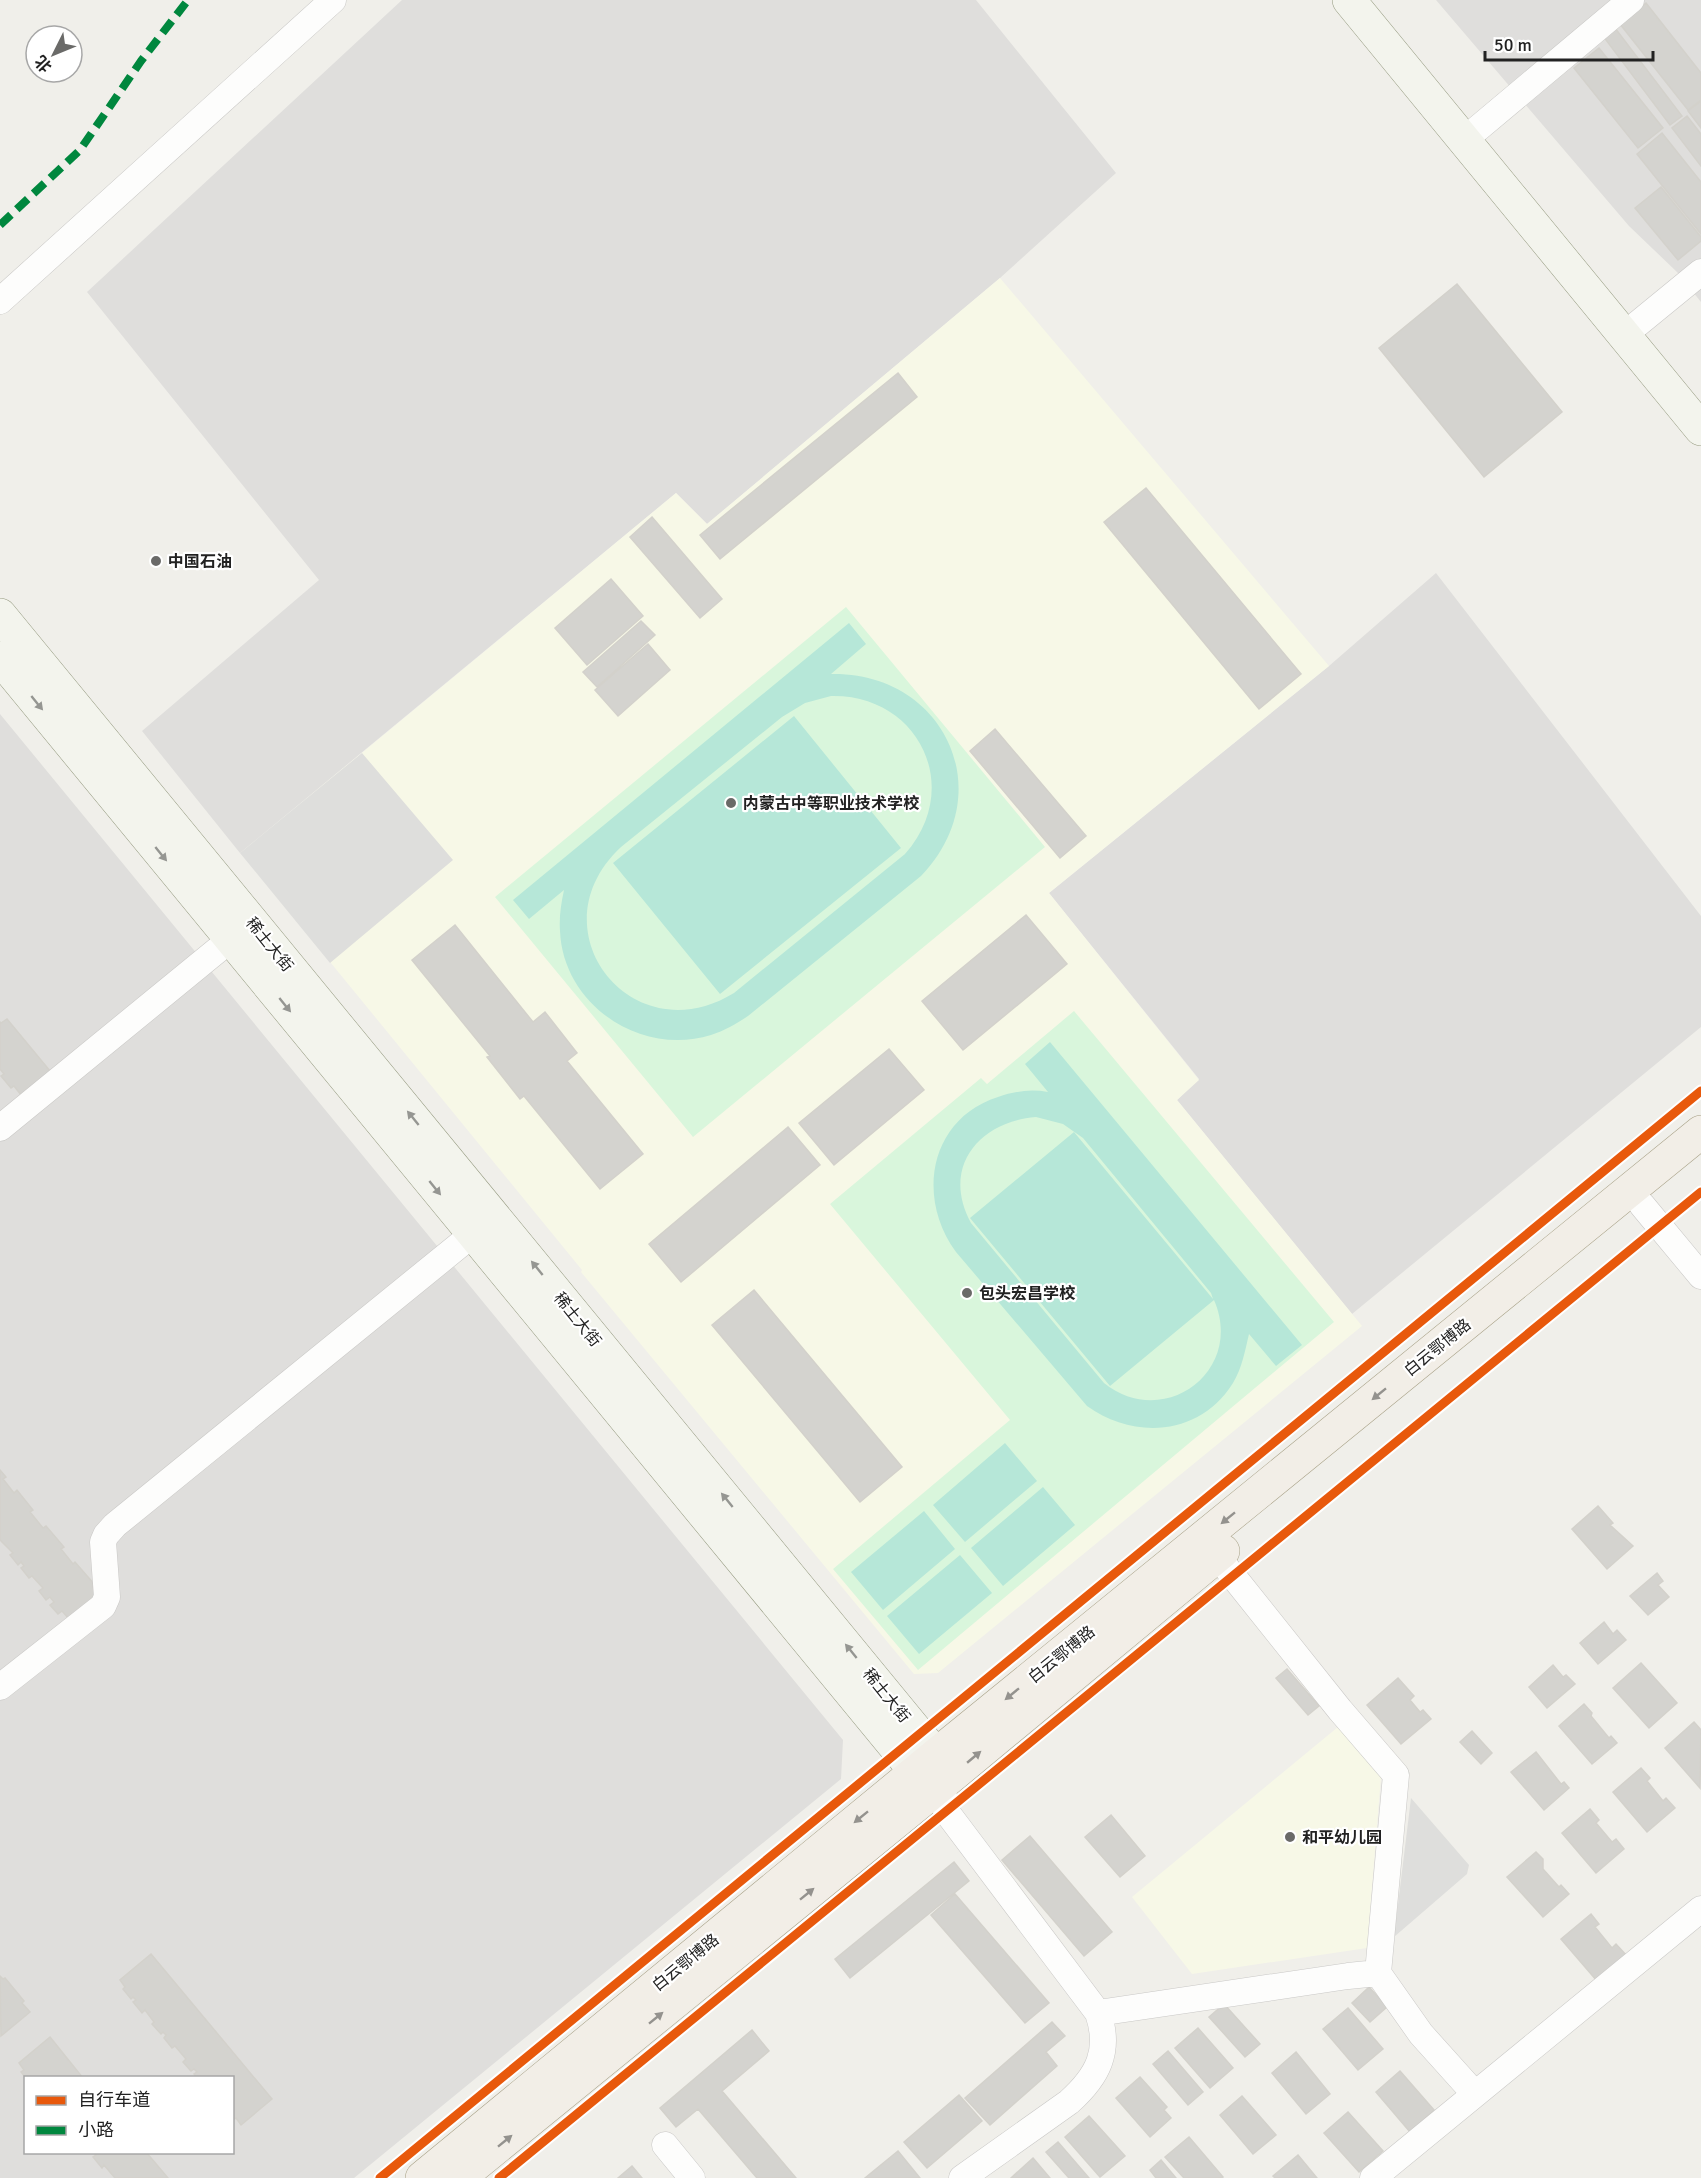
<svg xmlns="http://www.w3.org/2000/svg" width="1701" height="2178" viewBox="0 0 1701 2178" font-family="Signika,'Noto Sans SC',sans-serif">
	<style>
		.residential { fill: #dfdedc; fill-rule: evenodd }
		.education { fill: #f7f8e7 }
		.religious { fill: #dededc }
		.park { fill: #d9f6dc }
		.pitch { fill: #b6e7d8; fill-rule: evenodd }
		.building { fill: #d4d3cf; stroke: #d3d1cb; stroke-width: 1.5 }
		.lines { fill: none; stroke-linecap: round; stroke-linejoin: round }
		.street-casing { stroke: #c9c8c6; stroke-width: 27 }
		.secondary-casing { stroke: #969b81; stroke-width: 34 }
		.primary-casing { stroke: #a7a086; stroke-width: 34 }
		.street { stroke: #fdfdfc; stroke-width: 26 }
		.secondary { stroke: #f3f4ed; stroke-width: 33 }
		.primary { stroke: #f2eee7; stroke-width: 33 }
		.quiet { stroke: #00873e; stroke-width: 8; stroke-dasharray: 15 8; stroke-linecap: butt }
		.cycleway-casing { stroke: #fff; stroke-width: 13 }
		.cycleway { stroke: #e8590c; stroke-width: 9 }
		.oneway { fill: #959692 }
		.oneway2 { fill: #94928e }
		.poi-dot { fill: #6a6a68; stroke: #fff; stroke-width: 2 }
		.labels { text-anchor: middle; stroke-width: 4.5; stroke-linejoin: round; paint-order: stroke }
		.poi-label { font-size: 16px; font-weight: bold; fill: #222; stroke: #fff; text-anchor: start }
		.street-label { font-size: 16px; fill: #222; stroke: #fff }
	</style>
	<rect width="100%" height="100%" fill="#f0efea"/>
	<path class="residential" d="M402,0H976L1116,173L1000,278L707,524L676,493L240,853L142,731L319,580L87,292Z
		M1436,0H1701V302L1677,272L1629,226Z
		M1436,573L1701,916V1027L1352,1314L1177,1100L1199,1079L1049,893L1329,666Z
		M0,714L843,1740L841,1779L354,2178H0ZM26,2078H232V2152H26Z"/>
	<path class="education" d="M1000,278L1329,666L1049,893L1199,1080L1177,1100L1362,1326L938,1673L914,1674L581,1272L582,1270L241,853L676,493L707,524Z
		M1338,1727L1381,1777L1367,1948L1192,1974L1132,1897Z"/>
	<path class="religious" d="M362,753L453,860L330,963L240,853Z
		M1411,1798L1469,1865L1467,1874L1394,1937Z"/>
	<path class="park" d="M846,607L1045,847L693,1137L495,897Z
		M1074,1011L1334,1322L918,1670L833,1569L1010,1420L830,1204L981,1078L987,1084Z"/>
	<path class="pitch" d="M849,623L866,644L831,674C945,672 1001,793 921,876L748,1016C736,1024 724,1031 711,1035C641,1057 563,1005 560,931C559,917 561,904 564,890L529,919L513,900ZM831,696C919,694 964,788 905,854L734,993C631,1056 533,929 621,847L782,717L805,703Z
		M794,716L901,848L720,994L613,863Z
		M1050,1042L1302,1345L1276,1366L1249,1334C1245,1351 1242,1368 1233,1383C1200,1436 1134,1440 1087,1406L956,1252C916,1198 929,1119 998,1097C1015,1091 1031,1089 1048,1092L1025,1064ZM1036,1117L1063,1124L1083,1138L1211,1293L1213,1299L1074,1132L970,1218L1110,1386L1214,1300C1245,1371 1164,1431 1104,1383L971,1223C941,1168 978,1122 1036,1117Z
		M1005,1443L1037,1481L965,1542L933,1505Z
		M1043,1487L1075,1525L1003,1586L971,1548Z
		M924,1511L955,1549L883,1610L851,1572Z
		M960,1555L992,1593L919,1654L887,1616Z"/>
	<path class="building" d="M1646,3L1701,73V100L1688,110L1620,24Z
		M1615,28L1682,116L1670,125L1603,36Z
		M1599,48L1663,128L1638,148L1574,68Z
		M1701,101V128L1688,111Z
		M1687,116L1701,134V166L1672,128Z
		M1662,133L1701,182V234L1637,154Z
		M1661,187L1701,237V241L1678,260L1635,208Z
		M1457,284L1562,412L1484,477L1379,348Z
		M898,373L917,397L720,559L700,535Z
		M1146,488L1301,674L1259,709L1104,522Z
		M652,517L722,599L700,618L630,537Z
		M611,579L643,616L587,665L555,628Z
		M641,621L655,635L597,687L583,672Z
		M648,644L670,670L618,716L595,690Z
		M995,729L1086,836L1060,858L970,751Z
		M1026,915L1067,964L963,1050L922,1001Z
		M455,925L533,1022L545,1012L577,1053L567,1061L643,1154L600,1189L524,1096L520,1099L487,1057L490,1056L412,960Z
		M7,1019L50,1071L21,1095L14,1086L11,1088L1,1076L4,1074L0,1069V1022L1,1023Z
		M889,1049L924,1090L834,1165L799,1123Z
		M788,1127L820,1165L681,1282L649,1244Z
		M754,1290L902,1467L860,1502L712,1325Z
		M0,1470L6,1477L3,1479L14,1493L17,1490L33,1510L30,1512L43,1528L46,1526L64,1547L61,1549L73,1564L75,1562L95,1585L93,1587L99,1594L69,1619L62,1611L58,1614L50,1605L54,1602L50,1597L46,1600L39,1591L43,1588L32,1576L29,1578L21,1568L24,1566L21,1562L18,1565L10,1555L13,1553L0,1540Z
		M1598,1506L1613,1523L1610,1525L1633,1546L1607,1569L1572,1529Z
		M1657,1573L1663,1581L1658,1585L1669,1597L1648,1615L1630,1596Z
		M1604,1622L1613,1634L1617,1630L1626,1640L1598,1664L1580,1643Z
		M1641,1663L1677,1703L1649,1728L1613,1688Z
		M1553,1665L1563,1677L1566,1675L1575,1684L1547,1708L1529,1687Z
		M1287,1669L1319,1706L1308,1715L1276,1678Z
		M1398,1678L1414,1696L1410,1700L1420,1712L1423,1710L1431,1719L1401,1744L1367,1705Z
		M1584,1704L1592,1713L1591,1716L1609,1738L1611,1736L1617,1743L1592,1764L1559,1726Z
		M1694,1722L1701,1730L1700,1788L1665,1748Z
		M1472,1731L1492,1753L1481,1764L1460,1742Z
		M1536,1752L1561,1784L1564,1782L1569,1788L1544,1810L1511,1772Z
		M1641,1768L1650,1778L1647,1781L1663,1801L1666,1798L1675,1808L1647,1832L1613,1792Z
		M1590,1809L1599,1820L1596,1823L1612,1842L1616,1839L1624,1849L1596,1873L1562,1833Z
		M1111,1815L1145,1856L1120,1877L1085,1837Z
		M1030,1836L1112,1932L1084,1956L1002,1860Z
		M1536,1852L1543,1859V1869L1559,1887L1561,1885L1569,1894L1543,1917L1507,1877Z
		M954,1862L969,1881L850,1978L835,1959Z
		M955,1894L1049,2003L1025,2023L931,1915Z
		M1591,1914L1599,1924L1595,1927L1612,1948L1616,1944L1627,1956L1597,1981L1561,1939Z
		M151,1954L272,2099L241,2125L236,2118L232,2120V2078H197L194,2074L197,2072L194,2069L191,2071L183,2062L186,2059L175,2046L172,2048L164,2038L166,2035L163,2032L161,2034L152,2024L154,2022L145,2010L142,2013L133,2002L136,2000L133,1997L131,1999L123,1989L125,1987L120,1980Z
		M0,1976L3,1979L5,1978L24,2001L22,2003L30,2012L1,2036Z
		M1369,1987L1387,2007L1370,2022L1352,2003Z
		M1224,2004L1260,2044L1245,2057L1209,2017Z
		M1348,2008L1383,2049L1358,2070L1323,2029Z
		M1052,2022L1065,2036L1046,2052L1057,2066L990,2125L965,2098Z
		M1198,2028L1233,2068L1210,2088L1175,2048Z
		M752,2030L769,2051L722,2091L796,2178H757L698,2109L676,2127L660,2108Z
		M50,2037L83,2078H26L21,2072L24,2070L19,2063Z
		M1168,2051L1203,2092L1188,2105L1153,2064Z
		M1296,2052L1330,2094L1306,2114L1272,2073Z
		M1400,2071L1434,2110L1410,2132L1376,2092Z
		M1140,2077L1167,2107L1164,2110L1171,2118L1150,2137L1116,2098Z
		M959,2095L982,2121L927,2168L904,2142Z
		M1242,2096L1276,2135L1253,2154L1220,2115Z
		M1348,2112L1383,2151L1359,2172L1324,2133Z
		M1089,2116L1125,2156L1100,2177L1065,2137Z
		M1189,2137L1223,2177L1221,2178H1184L1165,2157Z
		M1058,2142L1089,2178H1069L1046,2152Z
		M898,2151L920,2178H865Z
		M93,2152H146L168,2178H115L104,2165L102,2168L93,2157L96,2155Z
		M1298,2155L1317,2178H1275L1273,2176Z
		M1033,2158L1050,2178H1011Z
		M1161,2160L1176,2178H1156L1150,2170Z
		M632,2166L642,2178H618Z"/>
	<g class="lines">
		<g class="street-casing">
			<path id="street" d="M1464,140L1631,0
				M0,301L333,0
				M1624,335L1701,272
				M0,1128L231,939
				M1642,1205L1701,1276
				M1217,1556L1340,1710L1396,1775L1378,1973
				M0,1687L103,1606L107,1597L103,1542L106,1535L115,1525L473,1234
				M942,1783L946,1811L1098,2013C1111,2051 1098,2076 1069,2102L962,2178
				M1098,2013L1348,1976L1378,1973L1421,2034L1474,2093
				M665,2145L692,2178
				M1373,2178L1701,1909"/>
		</g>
		<g class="secondary-casing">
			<path id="secondary" d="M1349,0L1701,429
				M0,615L936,1755L942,1781
				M0,658L916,1772L942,1783"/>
		</g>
		<g class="primary-casing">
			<path id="primary" d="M422,2178L936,1755L1701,1132
				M459,2178L919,1803L1223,1551"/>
		</g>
		<use href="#street" class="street"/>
		<use href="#secondary" class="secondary"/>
		<use href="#primary" class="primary"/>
		<path class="quiet" d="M0,225L80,150L141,61L188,0"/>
		<g class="cycleway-casing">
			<path id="cycleway" d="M380,2178L1701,1091
				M499,2178L1701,1192"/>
		</g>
		<use href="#cycleway" class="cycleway"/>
	</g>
	<defs><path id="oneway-solid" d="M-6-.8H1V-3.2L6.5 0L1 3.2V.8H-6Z" transform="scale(1.5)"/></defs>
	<g class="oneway">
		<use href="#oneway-solid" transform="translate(37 703) rotate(51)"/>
		<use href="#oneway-solid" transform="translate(161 854) rotate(51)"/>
		<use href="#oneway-solid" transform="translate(285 1005) rotate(51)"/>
		<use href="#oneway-solid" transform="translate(413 1118) rotate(-129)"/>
		<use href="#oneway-solid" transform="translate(435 1188) rotate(51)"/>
		<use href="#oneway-solid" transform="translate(537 1268) rotate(-129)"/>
		<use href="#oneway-solid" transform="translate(727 1500) rotate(-129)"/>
		<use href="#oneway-solid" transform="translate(851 1651) rotate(-129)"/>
	</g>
	<g class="oneway2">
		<use href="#oneway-solid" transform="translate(1379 1394) rotate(141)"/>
		<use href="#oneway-solid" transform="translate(1228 1518) rotate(141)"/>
		<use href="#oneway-solid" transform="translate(1012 1694) rotate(141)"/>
		<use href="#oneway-solid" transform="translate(974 1757) rotate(-40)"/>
		<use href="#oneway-solid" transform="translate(861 1817) rotate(141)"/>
		<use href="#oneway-solid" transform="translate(807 1894) rotate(-39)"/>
		<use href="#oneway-solid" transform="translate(656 2018) rotate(-39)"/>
		<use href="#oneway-solid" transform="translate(505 2141) rotate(-39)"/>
	</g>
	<g class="poi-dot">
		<circle cx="156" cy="561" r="6"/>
		<circle cx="731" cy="803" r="6"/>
		<circle cx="967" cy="1293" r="6"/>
		<circle cx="1290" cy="1837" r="6"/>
	</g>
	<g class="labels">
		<g class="poi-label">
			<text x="168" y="567">中国石油</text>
			<text x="743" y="809">内蒙古中等职业技术学校</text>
			<text x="979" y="1299">包头宏昌学校</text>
			<text x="1302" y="1843">和平幼儿园</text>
		</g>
		<g class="street-label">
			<text transform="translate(270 944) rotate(51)" y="6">稀土大街</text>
			<text transform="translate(578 1319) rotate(51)" y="6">稀土大街</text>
			<text transform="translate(1437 1347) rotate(-39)" y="6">白云鄂博路</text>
			<text transform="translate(1061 1654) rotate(-39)" y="6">白云鄂博路</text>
			<text transform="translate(887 1695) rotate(51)" y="6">稀土大街</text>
			<text transform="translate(685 1962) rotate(-39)" y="6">白云鄂博路</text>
		</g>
	</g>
	<rect x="24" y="2076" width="210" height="78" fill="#ffffff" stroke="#a7a7a7" stroke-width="1.5"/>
	<rect x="36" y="2096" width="30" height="9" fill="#e8590c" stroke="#a7a7a7" stroke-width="1.5"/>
	<text x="78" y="2106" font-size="18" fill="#222222">自行车道</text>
	<rect x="36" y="2126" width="30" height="9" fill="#00873e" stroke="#a7a7a7" stroke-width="1.5"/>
	<text x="78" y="2136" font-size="18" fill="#222222">小路</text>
	<g transform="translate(54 54) rotate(227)"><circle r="28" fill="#ffffff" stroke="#a7a7a7" stroke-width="1.5"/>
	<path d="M0-4.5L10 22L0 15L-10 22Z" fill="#6a6a68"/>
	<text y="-9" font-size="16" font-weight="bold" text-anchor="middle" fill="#222222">北</text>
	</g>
	<path d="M1485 51v9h168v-9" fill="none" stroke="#222222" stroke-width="3"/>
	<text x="1494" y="51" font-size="18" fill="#222222" stroke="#ffffff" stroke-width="4.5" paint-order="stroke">50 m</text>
</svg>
